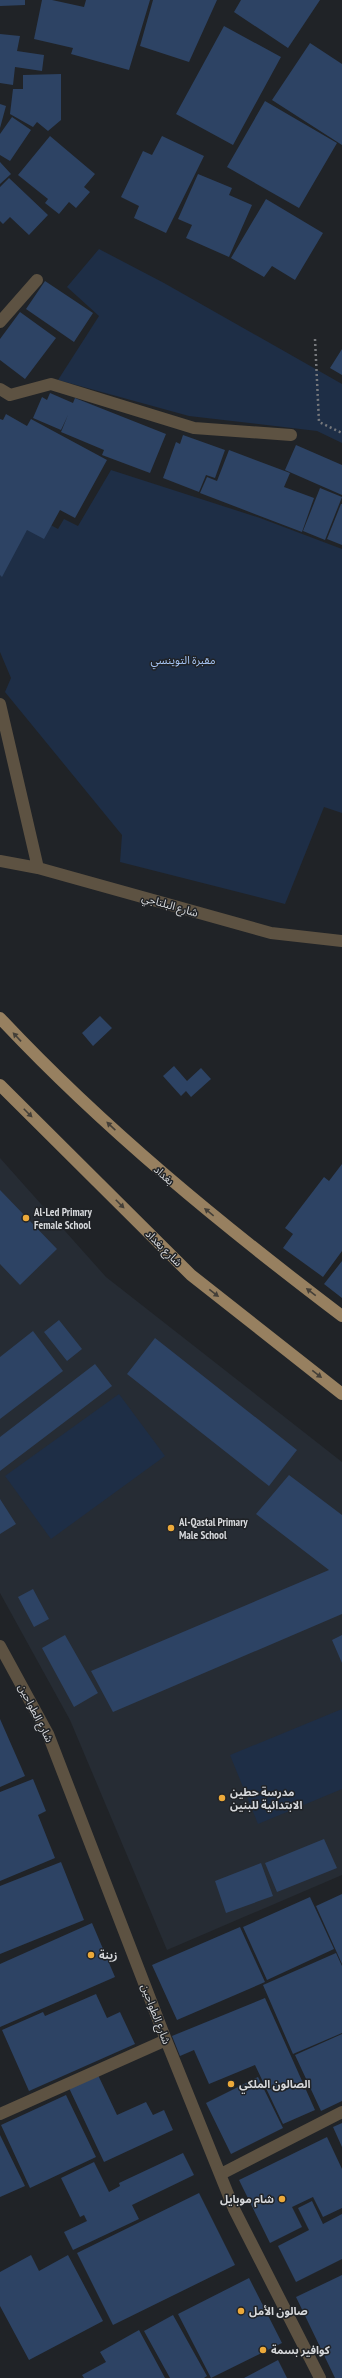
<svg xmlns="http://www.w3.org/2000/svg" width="342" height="2378" viewBox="0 0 342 2378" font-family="'PT Sans Narrow','Noto Sans Arabic',sans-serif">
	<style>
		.built { fill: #262c34 }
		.green { fill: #1e2e46 }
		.building { fill: #2d4364 }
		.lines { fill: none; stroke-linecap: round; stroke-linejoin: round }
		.path { stroke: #76787c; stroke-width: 2.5; stroke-dasharray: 2 3; stroke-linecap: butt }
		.minor { stroke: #5d5242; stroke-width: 12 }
		.major { stroke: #978060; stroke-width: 12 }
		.oneway { fill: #443f38 }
		.poi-dot { fill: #eca93a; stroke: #202327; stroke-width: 1.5 }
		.labels { text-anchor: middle; stroke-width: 3; stroke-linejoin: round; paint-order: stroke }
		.park-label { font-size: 11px; fill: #a6c5f4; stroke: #202327 }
		.street-label { font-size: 11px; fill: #d6d8db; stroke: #202327 }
		.poi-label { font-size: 11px; font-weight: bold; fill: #d6d8db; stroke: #202327; text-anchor: start }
	</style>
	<rect width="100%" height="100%" fill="#202327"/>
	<path class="built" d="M0,1158L106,1277L342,1462V1875L167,1950L70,1720L0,1593Z"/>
	<path class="green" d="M99,249L164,283L342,384V443L317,431L189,416L58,380L99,316L67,287Z
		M111,470L260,518L342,549V813L324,807L285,904L120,862L122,835L5,692L11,678L0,652V552L25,511L58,529L64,519L78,526Z
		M119,1394L165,1456L51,1539L5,1476Z
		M342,1709V1789L258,1824L230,1755Z"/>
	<path class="building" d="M0,0H25V5L0,6Z
		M42,0H52L84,7L86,0H150L129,70L71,54L73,48L34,39Z
		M153,0H217L189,62L140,46Z
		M241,0H320L288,48L234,12Z
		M224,26L281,57L233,145L176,114Z
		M0,34L20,36L17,51L44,55L42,71L15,67L13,85L0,83Z
		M310,43L342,64V145L272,100Z
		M61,74V120L48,131L37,122L33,127L10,114L13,89H23V75Z
		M265,101L337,143L299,208L227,167Z
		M0,104L6,106L0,128Z
		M12,117L31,130L10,161L0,155V134Z
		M50,136L95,174L84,187L90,192L76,208L69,202L59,214L45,203L48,199L18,175Z
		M162,136L204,156L166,233L134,218L139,206L121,197L143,151L152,155Z
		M0,162L11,174L0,184Z
		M198,174L232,188L229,195L252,205L229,257L186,238L192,225L178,219Z
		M9,178L48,215L29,235L10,217L3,224L0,221V187Z
		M266,199L323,233L295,280L272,266L264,277L231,258Z
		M45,281L93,313L74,342L26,309Z
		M20,312L56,338L25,379L0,360V339Z
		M342,349V375L330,368Z
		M50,393L73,403L75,398L166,434L150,473L102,455L104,450L61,432L68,415L61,430L33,418L42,397L47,400Z
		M6,414L27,426L31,419L107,460L75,518L60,510L44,539L27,530L2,577L0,575V419L3,420Z
		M183,435L225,450L215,478L206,475L199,492L163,478L176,442L180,444Z
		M296,445L342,465V495L285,470Z
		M229,450L290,473L284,487L314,498L302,532L200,493L207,477L217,481Z
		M320,488L342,497L325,540L303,531Z
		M341,504H342V545L327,539Z
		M100,1016L112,1028L93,1046L82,1033Z
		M174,1066L187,1081L201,1068L211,1079L191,1097L186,1091L181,1096L163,1076Z
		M342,1164V1251L323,1277L283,1248L293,1234L285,1228L324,1177L329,1181Z
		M0,1190L57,1249L20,1285L0,1264Z
		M342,1261V1298L324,1284Z
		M59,1320L82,1349L67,1361L44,1332Z
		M33,1331L63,1371L0,1419V1357Z
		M155,1338L297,1450L269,1486L127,1374Z
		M95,1364L112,1386L0,1471V1437Z
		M289,1475L342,1515V1614L113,1712L91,1671L329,1570L256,1514Z
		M0,1499L16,1524L0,1534Z
		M33,1589L49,1619L34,1627L18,1597Z
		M65,1635L98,1693L74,1707L42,1648Z
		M342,1635V1663L332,1640Z
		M0,1719L25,1776L0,1787Z
		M33,1779L46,1811L38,1815L55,1858L0,1881V1792Z
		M324,1839L337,1868L277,1892L265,1863Z
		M61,1862L84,1920L0,1954V1886Z
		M261,1863L273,1896L226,1913L215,1881Z
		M342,1894V1964L316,1906Z
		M310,1897L334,1949L267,1980L243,1927Z
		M92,1923L115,1977L0,2027V1964Z
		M240,1927L265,1982L177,2020L152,1965Z
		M336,1953L342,1966V2033L293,2054L263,1985Z
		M96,1994L107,2018L120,2012L135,2044L29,2091L2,2030L43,2012L45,2016Z
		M265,1998L315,2110L283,2124L255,2065L209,2084L194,2050L180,2056L172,2036Z
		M342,2034V2101L321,2111L295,2055Z
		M98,2075L117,2115L146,2102L153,2115L164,2110L173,2130L104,2162L69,2088Z
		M258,2077L283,2128L231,2154L206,2103Z
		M66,2095L96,2157L30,2188L1,2125Z
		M342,2123V2147L333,2127Z
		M0,2135L25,2186L0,2197Z
		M327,2137L342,2169V2208L323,2217L313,2197L292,2207L302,2227L270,2243L239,2180Z
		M183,2153L194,2175L132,2205L139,2219L73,2250L64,2232L87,2221L84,2215L80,2217L61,2178L94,2162L109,2192L120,2186L119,2183Z
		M199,2193L235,2265L113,2325L77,2253Z
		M312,2201L323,2224L342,2214V2259L296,2282L278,2246L309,2230L298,2208Z
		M31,2255L39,2271L68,2255L103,2321L29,2360L0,2306V2272Z
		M342,2275V2378H335L296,2297Z
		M249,2278L282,2343L211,2378L178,2314Z
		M173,2315L207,2376L204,2378H170L144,2331Z
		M139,2330L165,2378H84L82,2375L106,2362L100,2352Z
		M278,2360L287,2378H244Z"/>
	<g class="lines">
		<path class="path" d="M315,339L319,422L342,433"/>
		<path class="minor" d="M0,322L37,280
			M0,389L10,395L51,384L194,428L291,435
			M0,704L38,868
			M0,861L38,868L271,933L342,941
			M0,1646L48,1734L166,2040L234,2209L320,2378
			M0,2114L166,2040
			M221,2174L342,2112"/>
		<path class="major" d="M0,1018C104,1129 222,1225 342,1316
			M0,1085L191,1275L342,1394"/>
	</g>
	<defs><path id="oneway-solid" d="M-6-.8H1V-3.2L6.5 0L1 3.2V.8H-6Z"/></defs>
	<g class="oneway">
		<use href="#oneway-solid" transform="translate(17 1037) rotate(-133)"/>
		<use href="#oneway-solid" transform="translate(28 1113) rotate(45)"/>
		<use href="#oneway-solid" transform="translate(111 1126) rotate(-137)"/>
		<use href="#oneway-solid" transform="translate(120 1204) rotate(45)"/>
		<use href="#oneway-solid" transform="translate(209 1212) rotate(-141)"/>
		<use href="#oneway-solid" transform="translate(311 1292) rotate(-143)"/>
		<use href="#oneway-solid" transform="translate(214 1293) rotate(38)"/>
		<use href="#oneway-solid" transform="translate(317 1374) rotate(38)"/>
	</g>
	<g class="poi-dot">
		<circle cx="26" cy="1218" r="4"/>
		<circle cx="171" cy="1528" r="4"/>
		<circle cx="222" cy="1798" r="4"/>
		<circle cx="91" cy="1955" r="4"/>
		<circle cx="231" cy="2084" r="4"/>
		<circle cx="282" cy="2199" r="4"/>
		<circle cx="241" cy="2311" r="4"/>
		<circle cx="263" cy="2350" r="4"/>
	</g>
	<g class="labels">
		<g class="park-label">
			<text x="183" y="664">مقبرة التوينسي</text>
		</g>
		<g class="street-label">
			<text transform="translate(170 905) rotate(16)" y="4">شارع البلتاجي</text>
			<text transform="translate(164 1175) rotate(42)" y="4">بغداد</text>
			<text transform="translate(164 1248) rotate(45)" y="4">شارع بغداد</text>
			<text transform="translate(36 1713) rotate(63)" y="4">شارع الطواحين</text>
			<text transform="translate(156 2014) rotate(69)" y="4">شارع الطواحين</text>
		</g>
		<g class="poi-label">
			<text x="34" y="1216">Al-Led Primary<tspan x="34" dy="13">Female School</tspan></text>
			<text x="179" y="1526">Al-Qastal Primary<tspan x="179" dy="13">Male School</tspan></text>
			<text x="230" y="1796">مدرسة حطين<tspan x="230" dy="13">الابتدائية للبنين</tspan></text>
			<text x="99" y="1959">زينة</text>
			<text x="239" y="2088">الصالون الملكي</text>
			<text x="274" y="2203" text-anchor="end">شام موبايل</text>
			<text x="249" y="2315">صالون الأمل</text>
			<text x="271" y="2354">كوافير بسمة</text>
		</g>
	</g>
</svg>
